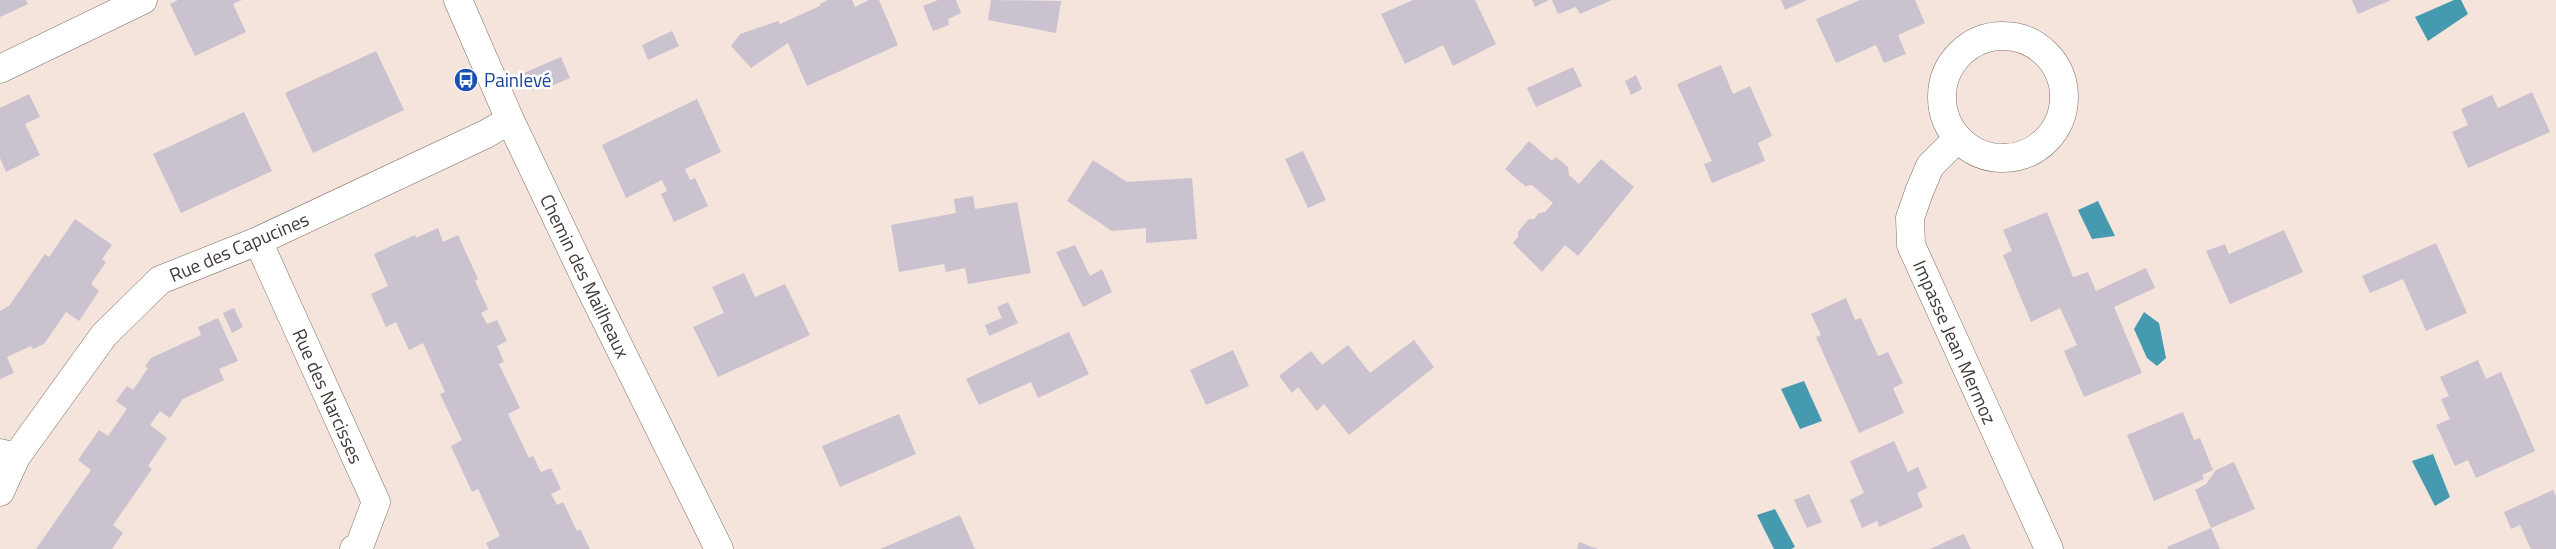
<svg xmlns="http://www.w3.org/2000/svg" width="2556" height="549" viewBox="0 0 2556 549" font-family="'Titillium Web',sans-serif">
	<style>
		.water { fill: #459aaf }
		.building { fill: #cbc2d0 }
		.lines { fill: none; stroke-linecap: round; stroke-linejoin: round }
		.minor-casing { stroke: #7c6e67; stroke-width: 29 }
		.minor { stroke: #fff; stroke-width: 28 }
		.labels { text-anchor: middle; stroke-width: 5; stroke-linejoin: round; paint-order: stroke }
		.transit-label { font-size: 19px; fill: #164399; stroke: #fff; text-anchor: start }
		.street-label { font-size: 19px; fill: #413a37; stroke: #fff }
	</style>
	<rect width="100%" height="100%" fill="#f4e4dc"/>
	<path class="water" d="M2454,0H2461L2468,14L2428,41L2415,17Z
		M2098,201L2115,236L2092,239L2078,210Z
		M2144,312L2159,323L2166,358L2157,366L2147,358L2134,329Z
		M1804,381L1822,421L1800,429L1781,389Z
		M2433,454L2450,497L2435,506L2412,461Z
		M1775,509L1795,547L1791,549H1774L1757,515Z"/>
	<path class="building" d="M0,0H26L28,4L0,17Z
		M178,0H242L233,4L246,32L195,56L170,4Z
		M828,0H852L855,7L869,0H879L898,45L807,86L788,43L751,68L731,46L740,34L778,21L780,24L820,6V4Z
		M938,0H956L961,13L948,19L949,25L933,31L923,6Z
		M991,0L1061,1L1056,33L988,20Z
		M1413,0H1475L1496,44L1453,66L1443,45L1405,64L1381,14Z
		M1532,0H1549L1535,7Z
		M1552,0H1612L1580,14L1576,7L1558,14Z
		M1781,0H1807L1785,10Z
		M1860,0H1915L1925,23L1898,35L1906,54L1884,63L1876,45L1836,63L1816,19Z
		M2352,0H2391L2358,14Z
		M672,31L679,46L648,60L642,45Z
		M376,51L404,110L313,153L285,93Z
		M561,57L570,78L544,89L543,85L532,90L524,73Z
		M1721,65L1733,94L1750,86L1772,136L1758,143L1765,161L1712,183L1704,164L1712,161L1677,84Z
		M1573,67L1582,86L1536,107L1527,88Z
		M1636,75L1642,89L1631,95L1625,81Z
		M2532,92L2550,132L2468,168L2452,132L2468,125L2461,109L2492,95L2498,108Z
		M29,94L40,117L25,124L40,155L6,172L0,158V108Z
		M697,99L721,152L685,169L690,180L695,178L708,206L674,222L661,194L667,191L662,180L626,198L602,145Z
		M244,112L272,171L181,213L153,154Z
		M1529,141L1552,161L1556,157L1568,167L1569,175L1579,184L1601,159L1634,187L1578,256L1565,245L1542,272L1513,243L1518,237V232L1529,219H1534L1539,213L1545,212L1553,203L1532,185L1525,186L1505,169Z
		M1303,151L1326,200L1308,208L1285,159Z
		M1093,160L1127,182L1192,178L1197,239L1146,243V228L1112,231L1067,201Z
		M973,196L975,209L1017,202L1031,273L968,284L965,268L946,272L944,264L899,272L891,225L956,213L954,199Z
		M2047,212L2073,277L2088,272L2096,291L2146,268L2155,288L2114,307L2142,373L2084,397L2064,351L2077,345L2060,308L2031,322L2003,255L2012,251L2003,230Z
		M75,219L112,245L102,259L106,262L91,284L99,291L79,321L66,312L44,344L33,349L31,346L7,357L14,373L0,379V311L9,306L45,254L49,257Z
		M438,228L443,242L458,235L478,279L475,281L488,309L481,313L487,324L497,320L507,341L497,346L504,362L499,364L520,408L508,414L529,458L533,456L541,472L551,468L561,489L551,494L557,505L563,502L577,531L580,529L590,549H489L486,543L500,536L478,489L472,492L451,446L462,440L440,394L445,392L423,343L409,350L396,322L386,327L371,294L388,286L374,254L415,235L416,238Z
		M2284,230L2303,272L2230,304L2206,251L2225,244L2229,254Z
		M2436,243L2467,313L2426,331L2403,279L2370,293L2362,276Z
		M1075,245L1090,276L1102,269L1112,292L1083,307L1056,252Z
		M744,273L755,297L785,284L810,335L718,377L693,327L724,313L712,287Z
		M1846,298L1855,320L1861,318L1878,356L1888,352L1903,383L1893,388L1904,413L1859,433L1816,337L1821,335L1811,314Z
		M1008,302L1018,323L989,336L985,325L1002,318L997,307Z
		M234,308L243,327L232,333L223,313Z
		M218,318L238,361L219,369L224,380L183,399L170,418L160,411L150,425L167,438L148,466L152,469L113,525L123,533L112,549H36L91,470L78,460L99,430L108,436L127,409L116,401L127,386L133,390L148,368L145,367L151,358L201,335L198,327Z
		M1069,332L1089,374L1038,398L1031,382L979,405L966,379Z
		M1414,340L1434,367L1349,435L1324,404L1317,411L1298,387L1292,393L1279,376L1311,351L1322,365L1348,345L1370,373Z
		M1233,350L1249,386L1206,405L1190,370Z
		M2478,360L2486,379L2501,372L2535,451L2476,478L2468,460L2455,466L2436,425L2450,419L2441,399L2449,396L2440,377Z
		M2183,412L2194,440L2200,438L2213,470L2202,475L2204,479L2154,501L2127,435Z
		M899,414L916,454L840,487L822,446Z
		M1894,441L1908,472L1918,467L1927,488L1917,493L1923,507L1879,527L1877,521L1862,528L1850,500L1864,493L1850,461Z
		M2234,462L2255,509L2211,528L2220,549H2168L2167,547L2211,528L2195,490L2206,484L2216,470Z
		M2553,490L2556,496V549H2531L2520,525L2511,529L2504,512Z
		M1809,494L1822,522L1807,528L1794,500Z
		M960,515L975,549H880Z
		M1964,534L1971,549H1930L1954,538Z
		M1579,542L1598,549H1577Z"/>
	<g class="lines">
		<g class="minor-casing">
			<path id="minor" d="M458,0L510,120L590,288L719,549
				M1942 97a61 61 0 1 1 122 0a61 61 0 1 1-122 0Z
				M0,69L143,0
				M1957,139L1930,166L1919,192L1910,218L1911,245L2049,549
				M258,241L376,502L359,547L354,549
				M0,453L16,457L104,335L160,280L258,241L486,134L510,120
				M0,492L16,457"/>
		</g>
		<use href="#minor" class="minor"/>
	</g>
	<defs>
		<g id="bus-disc" transform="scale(1.25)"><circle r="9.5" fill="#1a4fb4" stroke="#fff"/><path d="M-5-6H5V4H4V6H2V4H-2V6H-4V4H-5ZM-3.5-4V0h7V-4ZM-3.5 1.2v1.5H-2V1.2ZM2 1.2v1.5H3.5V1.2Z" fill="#fff"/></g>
	</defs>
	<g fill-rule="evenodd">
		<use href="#bus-disc" x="466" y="80"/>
	</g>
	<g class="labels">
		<g class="transit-label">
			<text x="484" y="87">Painlevé</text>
		</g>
		<g class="street-label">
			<text transform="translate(239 247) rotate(-23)" y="7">Rue des Capucines</text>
			<text transform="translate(585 276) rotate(64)" y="7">Chemin des Mailheaux</text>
			<text transform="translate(1955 342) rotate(66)" y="7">Impasse Jean Mermoz</text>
			<text transform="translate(328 396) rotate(66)" y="7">Rue des Narcisses</text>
		</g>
	</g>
</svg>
